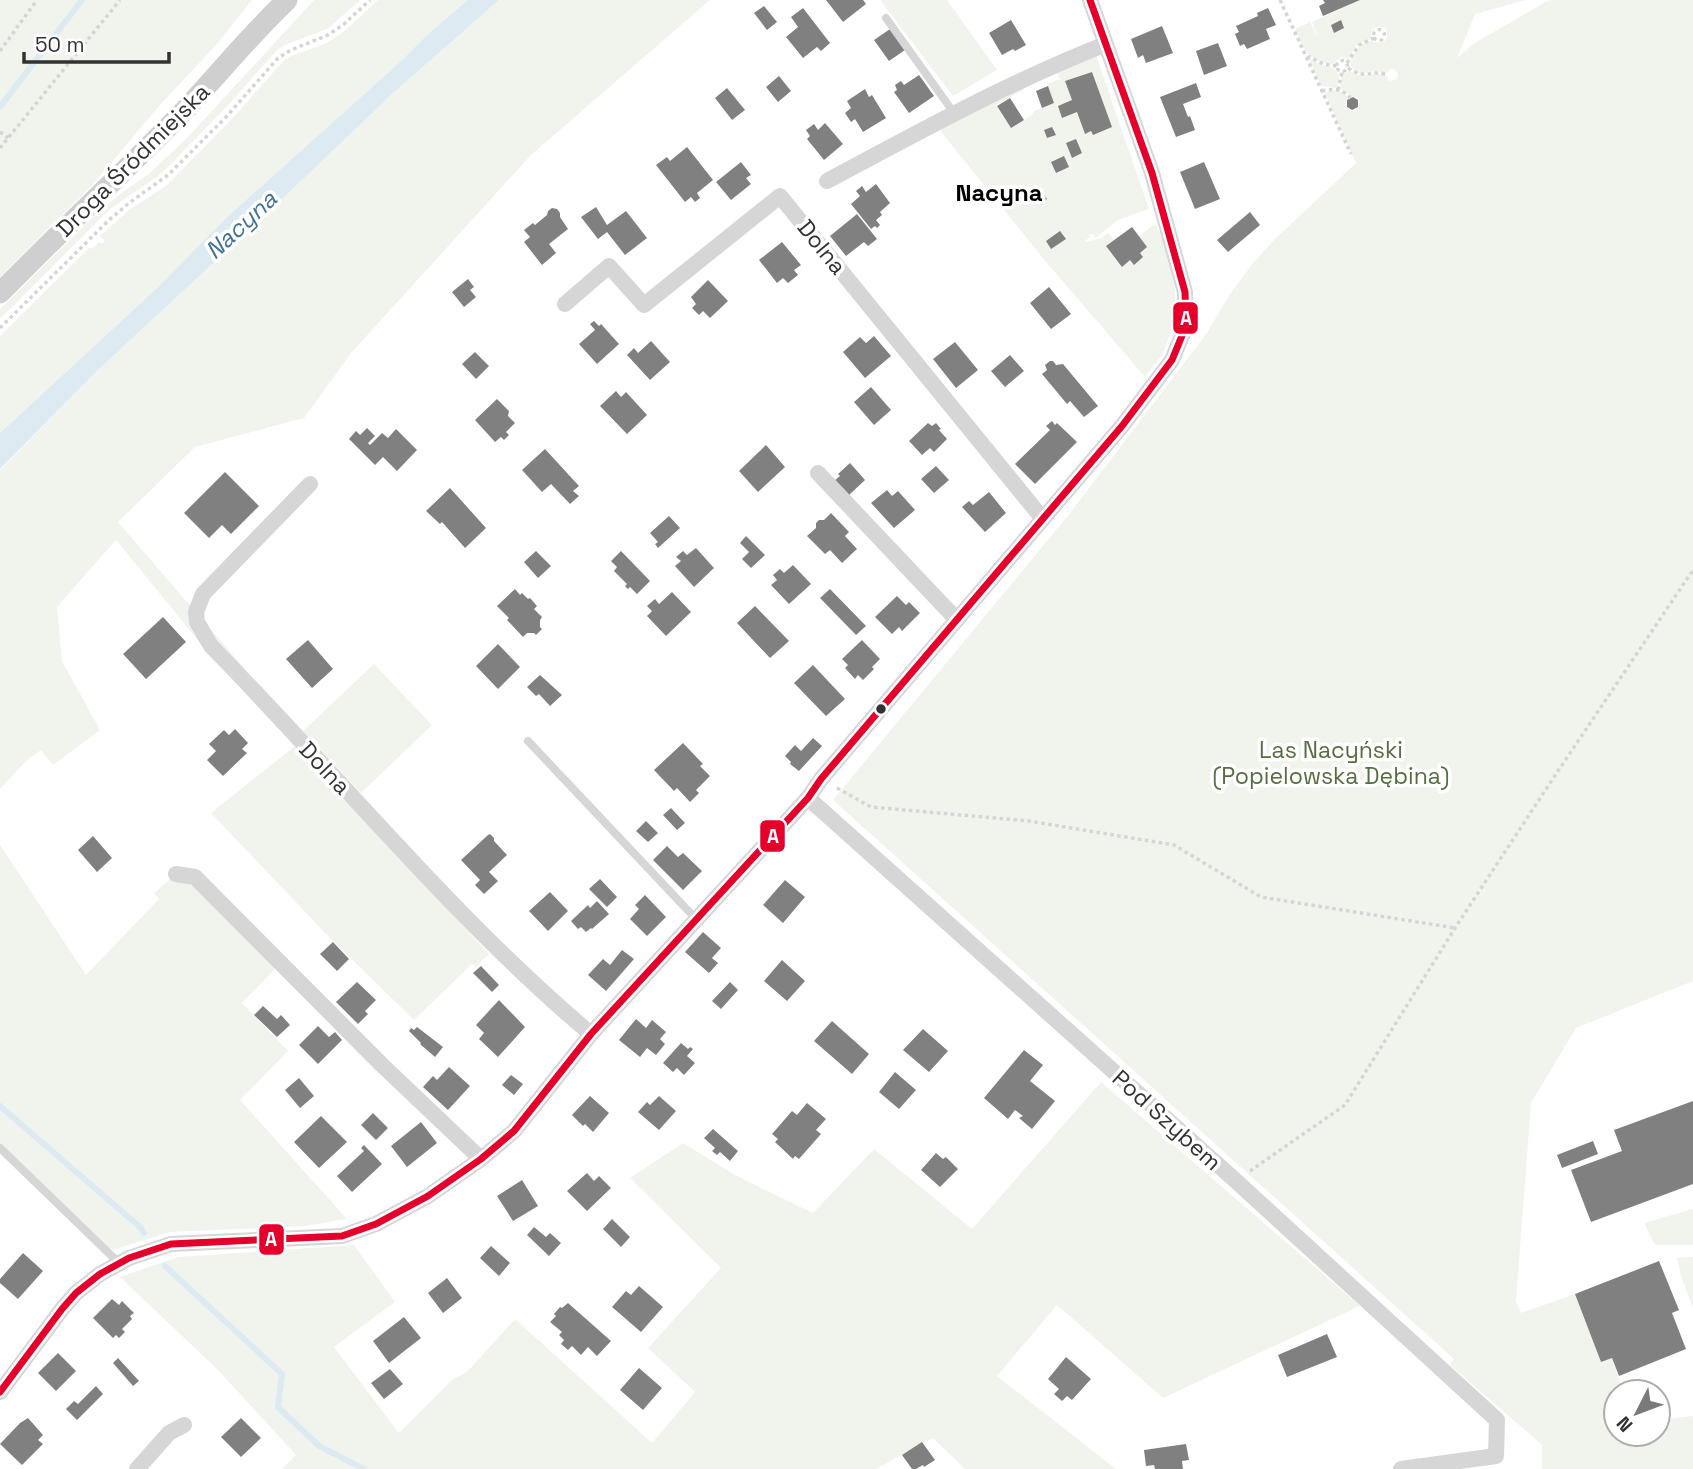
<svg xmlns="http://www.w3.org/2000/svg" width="1693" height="1469" viewBox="0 0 1693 1469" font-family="'Space Grotesk',sans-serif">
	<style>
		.green { fill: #f1f4ed }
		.water { fill: #ddeaf2 }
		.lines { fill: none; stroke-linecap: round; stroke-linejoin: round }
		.stream { stroke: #ddeaf2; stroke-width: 6 }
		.building { fill: #808080 }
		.path { stroke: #d5d5d5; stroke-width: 3.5; stroke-dasharray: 3.5 3.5; stroke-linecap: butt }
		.lane { stroke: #d6d6d6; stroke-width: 8 }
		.street { stroke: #d6d6d6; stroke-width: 16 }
		.secondary { stroke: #cfcfcf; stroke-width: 21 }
		.bus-1-casing { stroke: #fff; stroke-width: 12 }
		.bus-1 { stroke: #e4002b; stroke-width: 7 }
		.bus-dot { fill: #323232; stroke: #fff; stroke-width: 2.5 }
		.labels { text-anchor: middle; stroke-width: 7; stroke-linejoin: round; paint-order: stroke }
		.street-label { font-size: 23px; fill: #323232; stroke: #fff }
		.park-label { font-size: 23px; fill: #556d40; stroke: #fff }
		.neighbourhood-label { font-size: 24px; font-weight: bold; fill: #000; stroke: #fff }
		.water-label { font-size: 24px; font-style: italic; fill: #427293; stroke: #fff }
		.line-badge { stroke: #fff; stroke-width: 2.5 }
		.badge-label { font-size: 19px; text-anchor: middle; font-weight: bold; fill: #fff }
	</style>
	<rect width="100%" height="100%" fill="#fff"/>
	<path class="green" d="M0,0H252L217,44L160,105L94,183L0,277Z
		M314,0H361L327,29L285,45L277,50L230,103L169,166L158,176L110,209L0,319V309L95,215L120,194L150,173L188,137Z
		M378,0H468L427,35L401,61L226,218L157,288L0,433V336L90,247L92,249L99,242L102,244L105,241L100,236L129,210L166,186L230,121L285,59C298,52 313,49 326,43C346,33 362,14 378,0Z
		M499,0H710L531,155L352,352L304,418L195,447L118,522L245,669L210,655L116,540L57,607L62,661L100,730L53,765L41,750L27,760L0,789V470L100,368L277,204L392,94Z
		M880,0H947L997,70L953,96Z
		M1360,0H1526L1475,14L1457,58L1473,44L1549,0H1693V981L1576,1028L1531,1103L1516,1301L1521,1313L1575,1294L1601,1362L1612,1358L1623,1392H1616V1434H1658V1420L1693,1416V1469H1542V1445L1450,1365L1454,1359L833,800L1070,513L1207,333L1228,297L1253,263L1274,240L1356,163L1325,93C1333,88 1342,91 1348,97L1345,105C1349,111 1353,112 1358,108L1360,101L1357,97L1351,96L1340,88L1342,75L1350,71C1362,80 1372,72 1386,75L1389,81L1397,79L1398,73L1394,69H1391L1386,73C1384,72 1376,71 1374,71C1361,72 1355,78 1350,62C1355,53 1359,41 1372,41C1376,42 1380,43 1384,42L1387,37V31L1384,27H1376L1371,32V39L1357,44L1348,59L1341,57L1333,64C1308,62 1304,49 1295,29L1310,22L1319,40L1312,22Z
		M1096,55L1149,209L1118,220L1097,237H1095L1093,234H1089L1090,237L1085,241L1086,242L1101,238L1108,233L1114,240L1132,227L1139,236L1152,226L1156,225L1171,259L1175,291L1174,325L1162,355L1145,377L1046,262L937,127L1016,86L1025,89L996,105L1011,128L1032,115L1034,111L1054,103L1047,84L1060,79L1056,70Z
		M1311,59L1319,64L1333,68L1339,75L1337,88L1321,86L1310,61Z
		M374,664L432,725L361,793L303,731Z
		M295,746L489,954L476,967L472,964L414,1020L329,937L211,813Z
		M0,845L86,975L159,899L154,893L176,874L195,877L276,968L242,1003L288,1051L240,1100L347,1219L305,1226L169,1232L113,1250L93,1238L56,1199L0,1144Z
		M1101,1082L1360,1306L1163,1398L1057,1305L997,1376L1116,1469H965L933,1438L876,1469H282L296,1455L218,1370L120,1277L178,1257L354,1245L395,1302L334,1347L399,1433L453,1379L467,1372L515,1319L652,1443L695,1392L648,1348L721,1268L630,1178L683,1143L735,1175L813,1213L874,1149L972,1229Z
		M1693,1209V1245H1655L1644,1223Z
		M1693,1257V1309L1681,1276L1677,1258Z"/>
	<path class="water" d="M468,0H499L392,94L277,204L100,368L0,469V433L157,288L226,218L401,61L427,35Z"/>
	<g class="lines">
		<path class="stream" d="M0,107L82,0
			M0,1106L141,1228L144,1233
			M165,1266L282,1374L278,1407L319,1446L364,1469"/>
	</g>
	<path class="building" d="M826,0H863L866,4L843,22Z
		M1323,0H1360L1323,16L1319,6L1325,3Z
		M764,6L777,22L767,30L754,13Z
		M803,8L830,43L821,51L817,47L803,58L786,37L798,27L791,17Z
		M1268,8L1276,25L1266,29L1270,39L1247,49L1244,44L1240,46L1235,34L1239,32L1236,26L1258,16L1257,13Z
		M1011,20L1026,45L1015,51L1013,49L1002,55L989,33Z
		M1341,20L1344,28L1334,33L1331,25Z
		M1162,26L1173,53L1146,63L1143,55L1138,58L1131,39Z
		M890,29L905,50L889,61L874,40Z
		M1218,43L1227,66L1204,75L1196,51Z
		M1092,72L1112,127L1093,135L1091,131L1085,134L1077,112L1062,118L1058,106L1072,100L1065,81Z
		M919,75L934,96L909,113L894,92L897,90L895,85L901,81L904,85Z
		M779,76L791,91L778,102L766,87Z
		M1196,83L1201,97L1183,104L1188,117L1190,116L1195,130L1176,137L1160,97Z
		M1048,86L1054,103L1042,108L1036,91Z
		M727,88L745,110L732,120L715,98Z
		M865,89L869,97L872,95L886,118L863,132L855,119L851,122L845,113L851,108L847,101Z
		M1353,97L1358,100V107L1352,110L1347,107V100Z
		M1010,98L1024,120L1011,128L997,106Z
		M825,123L843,144L824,160L807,139L810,136L806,130L814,124L818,130Z
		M1052,127L1056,135L1047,138L1044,130Z
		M1076,139L1082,153L1072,158L1066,143Z
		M687,147L713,180L697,193L700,198L695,202L691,197L685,202L656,165L667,157L670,161Z
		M1064,156L1069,167L1056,173L1051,162Z
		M741,162L751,175L746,178L751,184L731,200L716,182Z
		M1204,162L1220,199L1195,209L1180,172Z
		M876,184L890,203L880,212L882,215L876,220L880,225L877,228L875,226L871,229L851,204L860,196L856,191L862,186L866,192Z
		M1037,186L1047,199L1041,205L1031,191Z
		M596,207L607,225L626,211L647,238L625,255L607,232L598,239L581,217Z
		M552,208L557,209L560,213V217L568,229L549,244L556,253L542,265L524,242L530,237L524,230L533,223L535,225L547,215L548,211Z
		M1250,212L1260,225L1228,252L1217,240Z
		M857,214L877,239L868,246L864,242L846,256L830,236Z
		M1132,227L1147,247L1140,253L1143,257L1134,265L1130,260L1122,267L1106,246Z
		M1060,231L1066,239L1051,249L1046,241Z
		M782,242L801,265L794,270L798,275L788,283L783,278L777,283L759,260Z
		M468,279L474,287L470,290L476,297L464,307L452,292Z
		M708,280L728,301L710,318L703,311L699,315L692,308L696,304L691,297Z
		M1049,287L1071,314L1051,329L1030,303Z
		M594,321L599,326L601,324L619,344L597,364L579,344L595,330L590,324Z
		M874,336L891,356L865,378L843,352L860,337L866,343Z
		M651,341L670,362L650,380L627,355L634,348L638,353Z
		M955,342L978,370L956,388L933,359Z
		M475,352L489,366L476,379L462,364Z
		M1010,355L1024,371L1005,387L991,371Z
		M1050,361H1053L1056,365L1063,364L1098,406L1084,417L1070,401L1067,404L1042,374L1047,370L1045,365Z
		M871,387L891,410L874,425L854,402Z
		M616,391L621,397L626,392L647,415L627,434L600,406Z
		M497,399L509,411L508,416L515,423L506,432L509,435L504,440L501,437L495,442L475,420Z
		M1052,421L1055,425L1057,423L1077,442L1035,484L1015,464L1050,430L1046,426Z
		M928,423L932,426L936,423L941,429L939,430L947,439L934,452L930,448L922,455L909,441Z
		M367,428L375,436L368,443L370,445L382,433L388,438L396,429L417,450L397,471L383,457L375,465L349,439L356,431L360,435Z
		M766,445L785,467L758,492L739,471Z
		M545,449L579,486L573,491L579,496L570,504L551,484L542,492L522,470Z
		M850,463L865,480L848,496L834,481L840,476L838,474Z
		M936,466L949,480L934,493L921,479Z
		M225,472L259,506L231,534L222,525L209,538L184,513Z
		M450,488L486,528L465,548L442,522L440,524L426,511Z
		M887,490L892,496L898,491L915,510L894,528L871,503Z
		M989,492L1006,513L985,532L962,507L969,501L973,505Z
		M831,513L849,532L845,536L857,549L842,563L830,550L825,554L807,536L816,528V523L819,520H824Z
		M669,516L680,528L658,548L655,544L658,542L650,533Z
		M746,536L765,555L751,568L742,559L749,552L740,543Z
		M696,548L714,568L694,587L675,566L681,561L676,557L683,551L687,555Z
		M536,551L551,566L538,578L524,562Z
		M621,551L650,581L637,594L630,587L628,589L625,586L627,584L614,571L617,567L611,561Z
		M793,565L811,584L789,604L771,585L777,580L773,575L780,569L784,573Z
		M515,589L520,595L522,593L528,599L530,598L537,606L534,609L542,617L540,620V627L542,629L536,635L534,633H527L523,637L507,620L509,618L497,606Z
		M830,589L866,626L856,635L820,598Z
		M672,592L691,612L666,636L647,616L652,611L647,606L655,599L659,604Z
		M897,596L906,605L909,602L920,613L902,631L899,627L892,634L875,617Z
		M755,606L789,641L770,658L737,623Z
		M163,617L186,642L146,679L123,654Z
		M308,640L333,669L312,688L286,659Z
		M862,640L880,659L872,667L874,669L863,680L858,675L855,679L845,668L848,665L842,659Z
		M498,644L520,667L498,689L476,666Z
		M813,665L845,699L826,716L794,683Z
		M540,675L562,695L550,706L539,694L536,696L527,687Z
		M235,729L248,743L242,749L247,753L223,776L207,760L216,751L209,744L224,730L229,735Z
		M813,738L822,746L799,771L790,764L791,762L785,756L795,745L801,751Z
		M683,743L703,764L700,766L710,776L696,790L699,793L690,802L677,788L674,791L654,770Z
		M671,808L685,823L677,830L663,815Z
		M646,821L658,833L648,842L636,831Z
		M490,834L494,838V841L507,855L489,872L498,881L484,894L475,885L480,880L461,860L488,835Z
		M93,836L112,858L97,872L78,850Z
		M667,846L678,857L683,853L702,871L683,890L653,860Z
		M600,879L617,897L607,907L589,889Z
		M785,880L805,897L783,923L763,905Z
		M550,892L568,911L548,931L529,911Z
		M645,895L666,917L647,936L630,919L639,909L635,905Z
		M597,901L609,914L592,929L591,928L586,932L581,927L578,929L571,921L588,905L590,908Z
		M703,932L721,948L712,958L718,963L709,973L685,952Z
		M333,942L349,959L337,971L320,954Z
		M622,950L634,959L606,991L588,975L603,959L610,965Z
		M782,960L805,981L787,1001L764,981Z
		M481,966L499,985L492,992L473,973Z
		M357,982L376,1000L365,1011L368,1014L358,1024L336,1002Z
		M730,982L738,990L721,1009L712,1001Z
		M499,1000L525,1027L498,1057L479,1039L484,1033L476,1025Z
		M263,1006L277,1019L281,1015L290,1025L277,1037L254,1015Z
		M636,1019L646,1028L652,1020L666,1032L660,1039L665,1044L656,1055L647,1048L640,1057L619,1040Z
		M832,1021L869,1054L852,1074L814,1041Z
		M318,1026L329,1037L335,1032L342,1040L318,1064L299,1045Z
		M417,1027L443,1047L435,1057L420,1044L421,1043L409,1031L411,1028L414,1030Z
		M923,1029L948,1051L929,1072L903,1050Z
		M681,1043L688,1049L690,1047L693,1049L687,1056L695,1063L684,1075L677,1068L673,1072L663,1063Z
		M1024,1050L1043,1065L1030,1081L1055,1101L1032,1129L1019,1118L1023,1116L1015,1110L1008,1119L984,1098Z
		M449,1067L470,1086L448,1110L423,1087L433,1076L437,1080Z
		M895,1072L916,1090L899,1109L879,1092Z
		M511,1075L523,1084L514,1095L502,1085Z
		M299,1078L314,1096L300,1108L285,1090Z
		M590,1096L609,1113L593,1132L585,1124L583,1126L572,1115Z
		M659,1096L676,1111L659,1130L638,1112L647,1102L650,1105Z
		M1693,1101V1184L1591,1222L1571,1170L1622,1151L1614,1130Z
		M807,1103L826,1119L816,1130L821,1134L799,1159L795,1156L793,1159L775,1142L778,1139L772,1134L792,1111L797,1115Z
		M373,1113L388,1128L376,1140L361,1125Z
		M321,1116L347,1142L319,1168L294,1142Z
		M421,1122L437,1143L407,1167L391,1146Z
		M713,1129L738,1151L730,1161L720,1152L717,1155L712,1151L715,1148L704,1138Z
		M1593,1141L1598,1154L1562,1168L1557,1155Z
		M364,1145L382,1164L352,1192L337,1176L364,1151L361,1148Z
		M936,1153L943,1159L946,1157L958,1169L940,1187L921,1170Z
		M587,1173L594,1181L599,1176L611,1188L587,1211L567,1191Z
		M522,1180L538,1206L513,1221L497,1196Z
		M612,1219L630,1237L621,1247L603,1229Z
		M534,1227L546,1237L550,1233L561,1243L549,1256L527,1235Z
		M491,1246L510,1263L499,1276L480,1258Z
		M23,1253L43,1271L18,1299L0,1283V1279Z
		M1659,1261L1679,1310L1672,1313L1686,1349L1619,1376L1612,1358L1601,1362L1575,1294Z
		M447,1278L462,1298L443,1313L428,1293Z
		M639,1286L663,1307L641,1332L612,1307L626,1291L631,1295Z
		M112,1299L119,1305L122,1301L134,1313L130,1316L132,1319L122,1329L125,1332L119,1338L116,1335L113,1338L93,1318Z
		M568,1303L611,1341L597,1356L588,1347L581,1355L572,1346L568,1350L561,1344L564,1340L559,1335L562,1332L550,1322L556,1316L554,1314L560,1307L562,1308Z
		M404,1317L421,1338L389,1363L373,1341Z
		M1327,1334L1337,1357L1287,1377L1278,1355Z
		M58,1353L76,1371L56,1391L38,1373Z
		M1066,1357L1091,1379L1072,1400L1067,1396L1062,1401L1054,1394L1059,1389L1048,1379Z
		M118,1358L139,1381L133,1386L113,1363Z
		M639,1368L662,1388L643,1410L620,1390Z
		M390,1369L403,1384L384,1399L371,1383Z
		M96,1386L103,1394L77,1420L66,1409L74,1401L78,1404Z
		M28,1418L43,1435L38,1440L43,1444L22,1465L0,1444L20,1423Z
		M241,1418L261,1438L241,1457L221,1437Z
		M922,1442L935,1460L924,1467L923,1465L916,1469H912L902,1455Z
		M1186,1444L1189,1460L1182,1461L1183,1469H1155L1154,1465L1146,1466L1144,1450Z"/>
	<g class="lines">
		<path class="path" d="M1280,0L1351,154
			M1373.5 35a5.5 5.5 0 1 1 11 0a5.5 5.5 0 1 1-11 0Z
			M0,51L37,0
			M1307,58L1310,57L1323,64L1337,66
			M1336.5 66a5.5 5.5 0 1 1 11 0a5.5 5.5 0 1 1-11 0Z
			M1347,63L1359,45L1374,38
			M1348,68C1367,80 1367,70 1385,74
			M1338,90L1342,72
			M1322,91C1333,88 1344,89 1351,99
			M0,132L8,138
			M0,148L120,0
			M0,328L109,220L129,203L168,175L227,116L278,58L291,50L328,35L344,24L370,0
			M837,788L871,807L1029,821L1174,845L1261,897L1455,928
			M1250,1171L1345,1105L1455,928L1554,777L1693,570"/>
		<path class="lane" d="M886,18L954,113
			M528,741L696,919
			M0,1148L119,1263"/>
		<path class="street" d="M827,181C919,132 1009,82 1106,44
			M565,304L609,266L644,305L780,196L1043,519
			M818,473L957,620
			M310,484L203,594L196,612L197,622L211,646C338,775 452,917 591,1034
			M808,798L1236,1181L1497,1420L1496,1456L1401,1469
			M176,874L195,877L382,1065L481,1159
			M0,1392L62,1309L76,1293L100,1274L129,1258L171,1244L342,1236L376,1224L428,1196L481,1159L514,1131L591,1034L808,798L821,779L1122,426L1172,360L1186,326L1185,292L1152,173L1090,0
			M137,1469L169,1433L184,1425"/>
		<path class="secondary" d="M0,293C60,232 122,174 182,113C217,76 250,35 287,0"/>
		<g class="bus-1-casing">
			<path id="bus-1" d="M0,1392L62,1309L76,1293L100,1274L129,1258L171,1244L342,1236L376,1224L428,1196L481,1159L514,1131L591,1034L808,798L821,779L1122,426L1172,360L1186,326L1185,292L1152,173L1090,0"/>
		</g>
		<use href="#bus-1" class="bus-1"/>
	</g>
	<circle class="bus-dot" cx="881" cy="709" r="6"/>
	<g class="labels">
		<g class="street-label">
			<text transform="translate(133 160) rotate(-45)" y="8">Droga Śródmiejska</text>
			<text transform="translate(822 247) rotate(51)" y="8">Dolna</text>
			<text transform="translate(325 768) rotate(47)" y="8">Dolna</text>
			<text transform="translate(1167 1120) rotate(42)" y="8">Pod Szybem</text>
		</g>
		<g class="park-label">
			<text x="1331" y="758">Las Nacyński<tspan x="1331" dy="26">(Popielowska Dębina)</tspan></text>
		</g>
		<g class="neighbourhood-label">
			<text x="999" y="201">Nacyna</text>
		</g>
		<g class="water-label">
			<text transform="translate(241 225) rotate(-43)" y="8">Nacyna</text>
		</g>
	</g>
	<g class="line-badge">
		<rect x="1172" y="301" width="27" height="34" rx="7" fill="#e4002b"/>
		<rect x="759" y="819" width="27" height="34" rx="7" fill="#e4002b"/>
		<rect x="258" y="1223" width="27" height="33" rx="7" fill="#e4002b"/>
	</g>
	<g class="badge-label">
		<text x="1186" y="325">A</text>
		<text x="773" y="843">A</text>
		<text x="271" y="1246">A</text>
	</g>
	<g transform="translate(1637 1413) rotate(228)"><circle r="33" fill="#ffffff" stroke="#adadad" stroke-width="2"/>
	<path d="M0-5L12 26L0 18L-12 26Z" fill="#7a7a7a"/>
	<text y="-10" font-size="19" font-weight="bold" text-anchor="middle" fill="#323232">N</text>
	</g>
	<path d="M24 52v10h145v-10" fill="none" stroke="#323232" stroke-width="3.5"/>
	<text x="35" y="52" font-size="21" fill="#323232" stroke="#ffffff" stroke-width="5" paint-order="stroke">50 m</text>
</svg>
